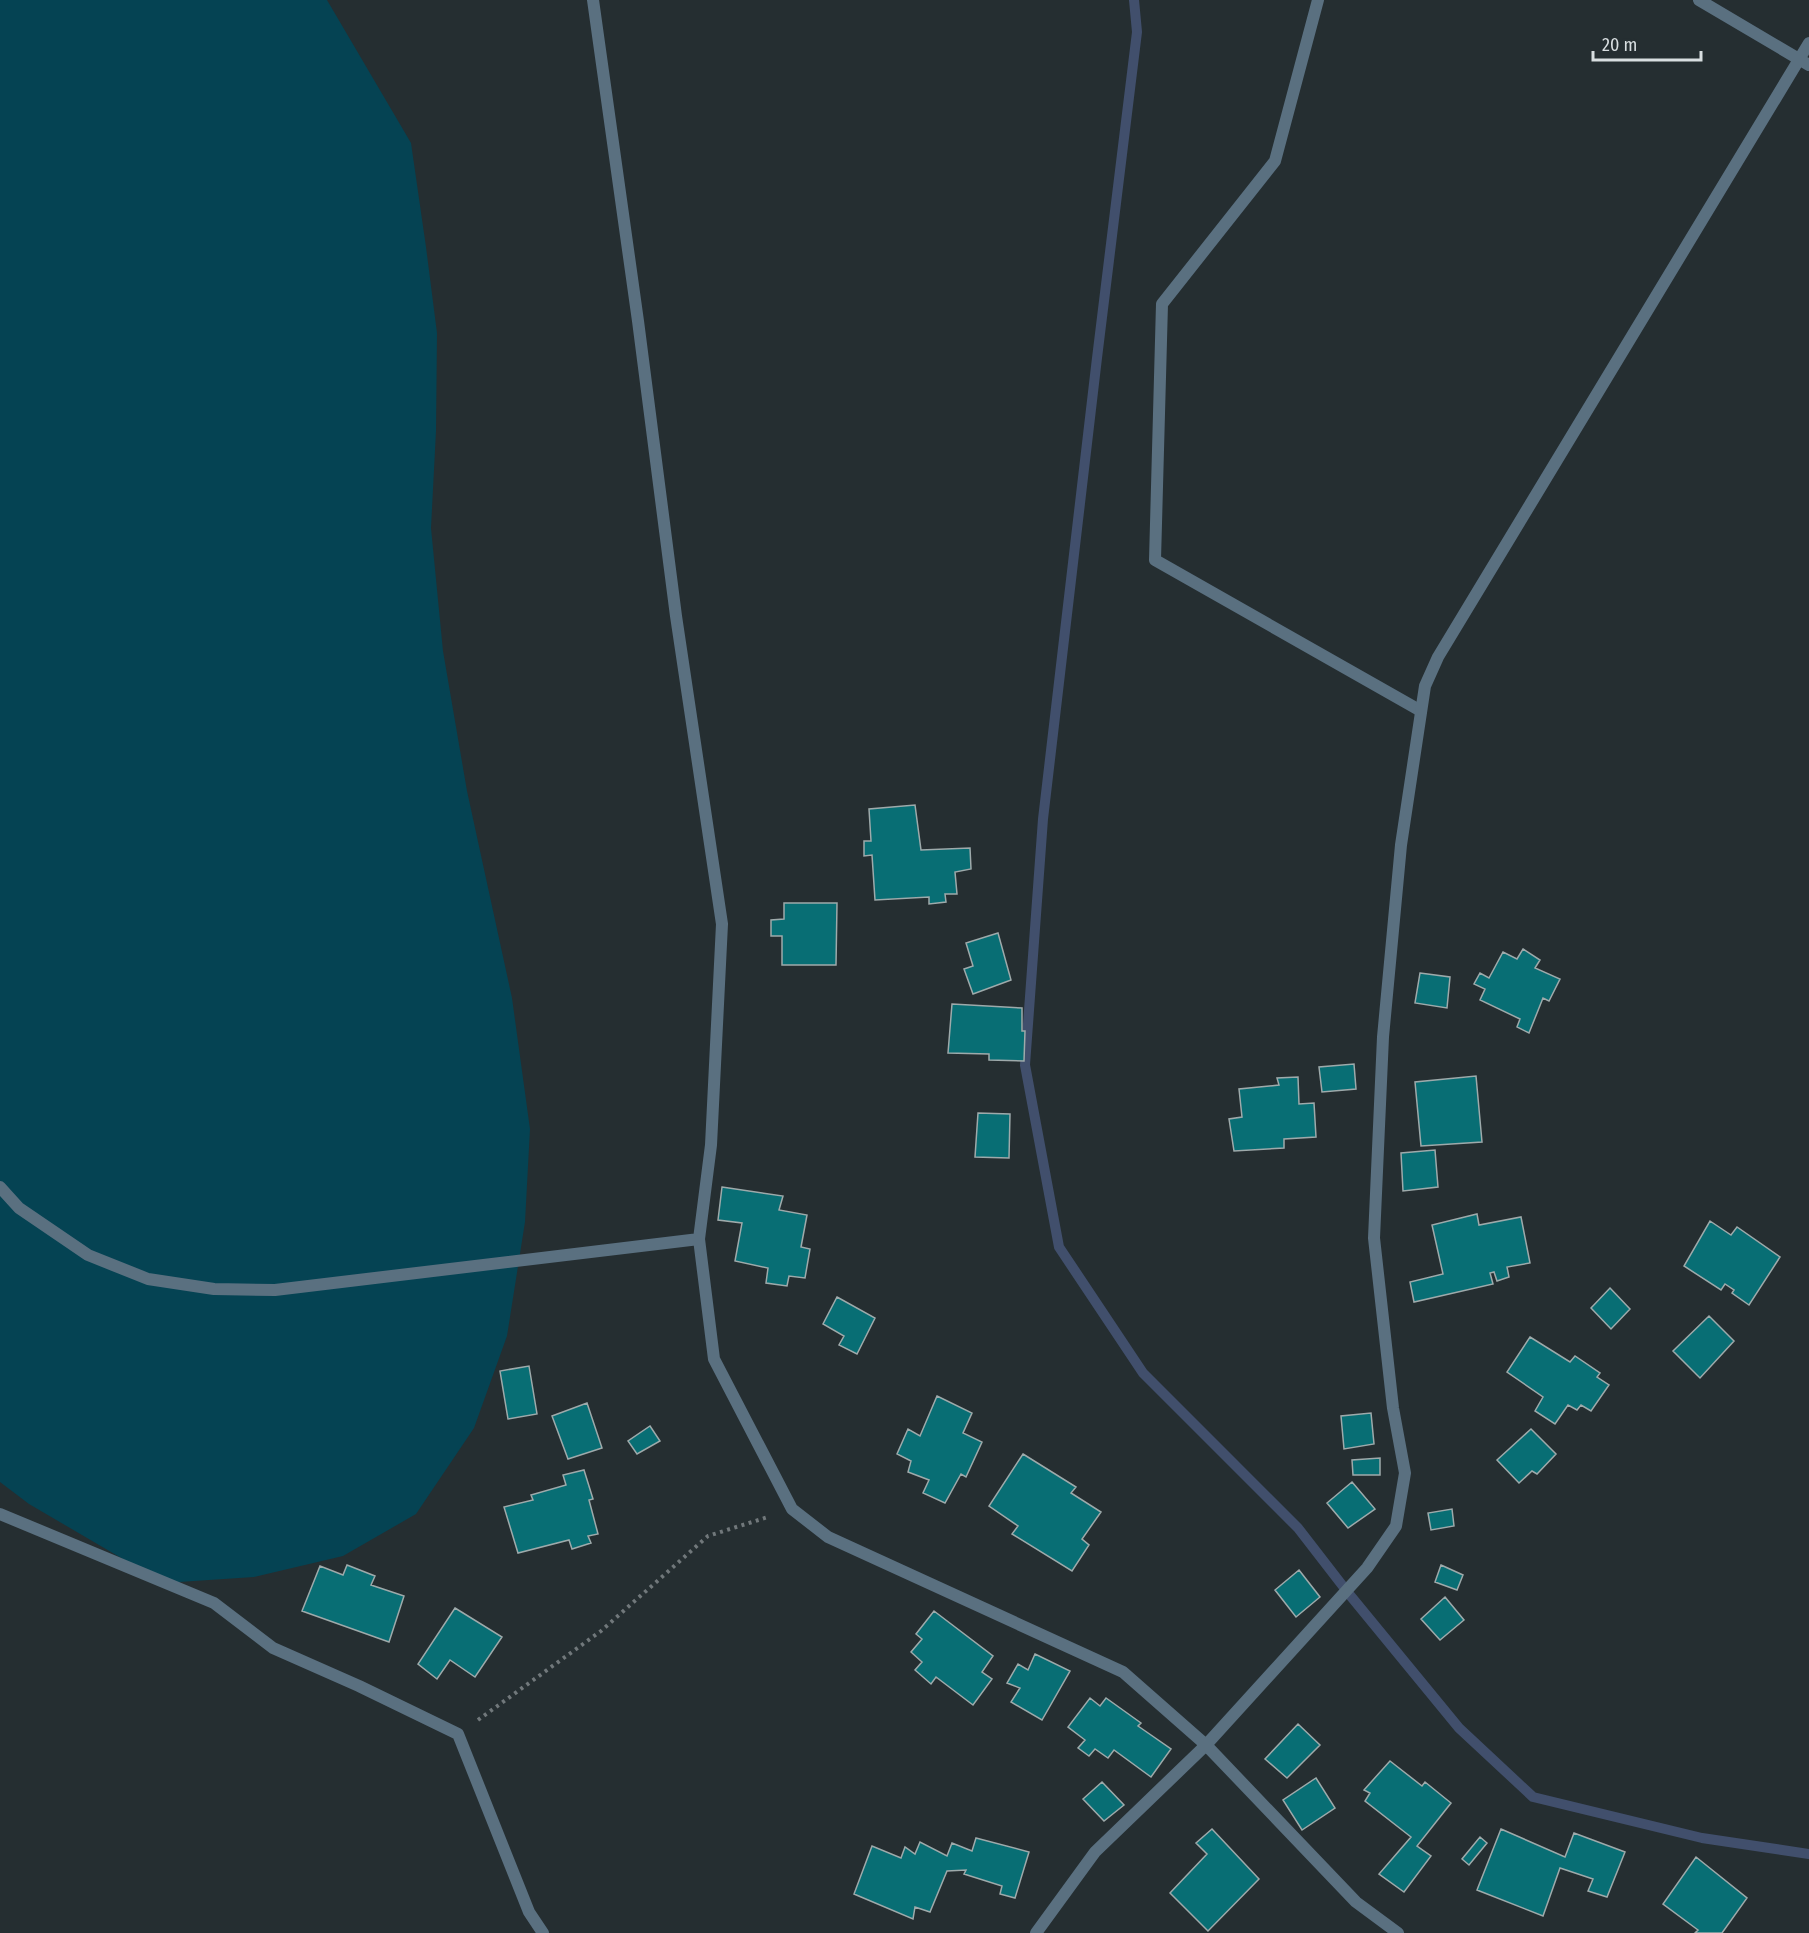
<svg xmlns="http://www.w3.org/2000/svg" width="1809" height="1933" viewBox="0 0 1809 1933" font-family="'Fira Sans Condensed',sans-serif">
	<style>
		.green { fill: #054353 }
		.lines { fill: none; stroke-linecap: round; stroke-linejoin: round }
		.stream { stroke: #414f6c; stroke-width: 10 }
		.building { fill: #086e74; stroke: #9eaaab; stroke-width: 1.5 }
		.path { stroke: #71787b; stroke-width: 4; stroke-dasharray: 3 4.5; stroke-linecap: butt }
		.lane { stroke: #5a7080; stroke-width: 12 }
		.street { stroke: #5a7080; stroke-width: 12 }
	</style>
	<rect width="100%" height="100%" fill="#252e31"/>
	<path class="green" d="M0,0H327L411,143L426,247L437,333L436,431L431,528L443,651L467,791L512,998L530,1129L525,1222L507,1336L474,1428L416,1514L343,1556L254,1577L164,1583L29,1504L0,1482Z"/>
	<g class="lines">
		<path class="stream" d="M1134,0L1137,32L1097,358L1043,819L1025,1065L1059,1247L1143,1373L1298,1528L1349,1594L1459,1728L1533,1797L1702,1838L1809,1854"/>
	</g>
	<path class="building" d="M915,805L921,850L970,848L971,869L955,872L957,894H945L946,902L929,904V897L875,900L872,855L864,856V841H871L869,809Z
		M784,903H837L836,965H782V936H771V920L784,919Z
		M998,933L1011,980L973,994L964,969L973,966L966,943Z
		M1523,949L1540,960L1535,968L1560,979L1549,1001L1543,998L1529,1033L1517,1027L1520,1019L1480,1000L1485,989L1474,984L1480,973L1489,978L1503,952L1517,959Z
		M1420,973L1450,977L1447,1008L1415,1003Z
		M952,1004L1022,1008V1031H1025L1024,1061L989,1060V1054L948,1053Z
		M1354,1064L1356,1089L1322,1092L1319,1067Z
		M1476,1076L1482,1142L1421,1146L1415,1082Z
		M1298,1077L1299,1104L1314,1103L1316,1137L1284,1139V1148L1234,1151L1229,1119L1242,1117L1239,1089L1279,1085L1277,1078Z
		M978,1113L1010,1114L1009,1158L975,1157Z
		M1435,1150L1438,1187L1403,1191L1401,1153Z
		M722,1187L783,1196L779,1210L807,1215L801,1247L810,1249L805,1278L789,1276L787,1286L766,1283L768,1268L735,1261L742,1223L718,1220Z
		M1477,1214L1479,1225L1521,1217L1530,1263L1507,1267L1509,1277L1497,1281L1494,1272L1490,1273L1493,1284L1414,1302L1410,1282L1443,1274L1432,1225Z
		M1710,1221L1731,1235L1737,1227L1780,1257L1749,1305L1732,1293L1734,1290L1725,1284L1721,1290L1684,1266Z
		M1610,1288L1630,1309L1611,1329L1591,1308Z
		M837,1297L875,1318L857,1354L839,1345L844,1336L823,1324Z
		M1709,1316L1734,1341L1700,1378L1673,1351Z
		M1530,1337L1570,1362L1575,1356L1600,1373L1597,1377L1609,1385L1591,1411L1581,1405L1577,1410L1568,1405L1555,1424L1535,1411L1543,1397L1507,1372Z
		M529,1366L537,1414L508,1419L500,1371Z
		M937,1396L972,1413L963,1433L982,1442L966,1477L961,1474L945,1503L923,1493L929,1480L908,1472L911,1461L897,1454L908,1429L920,1436Z
		M587,1403L602,1448L568,1459L552,1416Z
		M1371,1413L1374,1444L1344,1449L1341,1416Z
		M650,1426L660,1441L637,1454L628,1441Z
		M1531,1429L1556,1454L1537,1474L1532,1471L1519,1483L1497,1460Z
		M1023,1454L1076,1487L1071,1493L1101,1512L1082,1539L1089,1545L1072,1571L1012,1534L1018,1526L989,1506Z
		M1380,1458V1475H1353L1352,1460Z
		M584,1470L593,1499L589,1500L598,1534L588,1536L591,1543L572,1549L569,1540L518,1553L504,1507L533,1500L531,1495L566,1485L563,1475Z
		M1352,1482L1375,1509L1348,1528L1327,1503Z
		M1452,1509L1454,1526L1431,1530L1428,1513Z
		M347,1565L375,1576L371,1585L404,1596L389,1642L302,1611L320,1566L343,1575Z
		M1441,1565L1463,1575L1457,1590L1435,1582Z
		M1299,1570L1320,1597L1296,1617L1275,1590Z
		M1445,1597L1464,1620L1440,1640L1421,1619Z
		M455,1608L502,1637L475,1677L450,1660L437,1679L418,1664Z
		M934,1611L993,1656L982,1672L992,1679L973,1705L936,1677L931,1684L915,1670L922,1662L911,1652L922,1639L916,1634Z
		M1035,1654L1070,1671L1042,1720L1011,1702L1020,1688L1007,1683L1018,1664L1028,1670Z
		M1090,1698L1100,1706L1106,1698L1141,1723L1138,1726L1171,1749L1151,1777L1114,1750L1108,1758L1095,1749L1089,1756L1078,1748L1085,1740L1068,1727Z
		M1298,1724L1320,1745L1287,1778L1265,1759Z
		M1390,1761L1422,1786L1425,1782L1451,1803L1417,1846L1431,1856L1404,1892L1379,1874L1411,1837L1365,1801L1370,1793L1364,1790Z
		M1316,1778L1335,1808L1302,1830L1283,1800Z
		M1102,1782L1124,1805L1104,1821L1083,1799Z
		M1212,1829L1259,1879L1208,1931L1170,1893L1207,1854L1196,1843Z
		M1501,1829L1565,1857L1574,1833L1625,1852L1607,1897L1588,1891L1593,1879L1560,1868L1543,1916L1477,1890Z
		M1480,1837L1487,1843L1469,1865L1462,1859Z
		M976,1838L1029,1852L1015,1898L1000,1894L1002,1886L964,1874L966,1870L947,1871L930,1912L915,1907L913,1919L854,1894L872,1846L901,1858L905,1847L915,1854L920,1842L947,1856L952,1843L972,1851Z
		M1696,1857L1747,1898L1722,1933H1695L1698,1930L1663,1904Z"/>
	<g class="lines">
		<path class="path" d="M478,1720L601,1631L708,1536L768,1517"/>
		<path class="lane" d="M1318,0L1275,161L1162,304L1155,560L1421,711"/>
		<path class="street" d="M593,0L638,321L676,616L722,924L711,1145L699,1239L714,1359L792,1509L828,1537L1123,1672L1206,1745L1356,1902L1398,1933
			M1699,0L1809,65
			M0,1187L19,1208L88,1255L148,1279L214,1289L275,1290L699,1239
			M0,1514L214,1603L273,1648L359,1686L458,1734L529,1912L543,1933
			M1036,1933L1095,1852L1206,1745L1367,1568L1396,1526L1405,1473L1393,1408L1374,1238L1383,1037L1401,845L1425,686L1438,657L1809,43"/>
	</g>
	<path d="M1593 51v9h108v-9" fill="none" stroke="#d8dee0" stroke-width="3"/>
	<text x="1602" y="51" font-size="18" fill="#d8dee0" stroke="#252e31" stroke-width="4.5" paint-order="stroke">20 m</text>
</svg>
